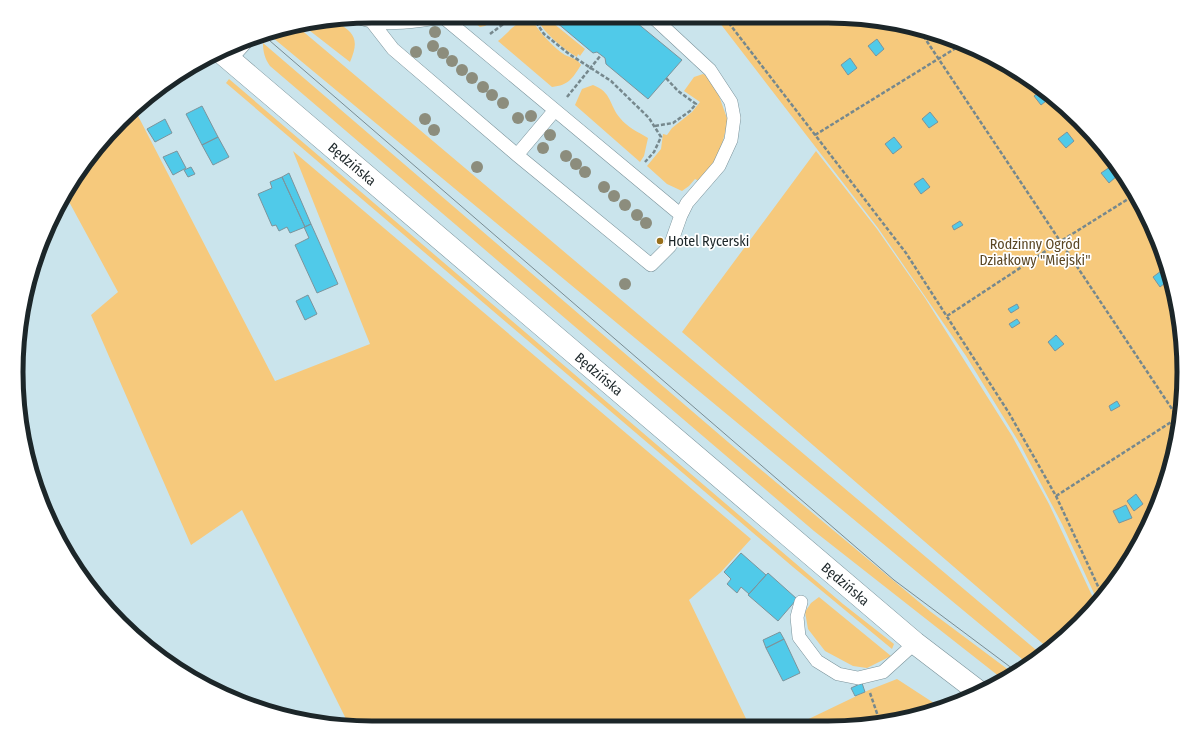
<svg xmlns="http://www.w3.org/2000/svg" width="1200" height="744" viewBox="0 0 1200 744" font-family="'Fira Sans Condensed',sans-serif">
	<style>
		.green { fill: #f6c97c }
		.building { fill: #50cae9; stroke: #7c949c }
		.lines { fill: none; stroke-linecap: round; stroke-linejoin: round }
		.lane-casing { stroke: #7a929a; stroke-width: 14 }
		.primary-casing { stroke: #7a929a; stroke-width: 23 }
		.path { stroke: #76888d; stroke-width: 2.5; stroke-dasharray: 4 2; stroke-linecap: butt }
		.lane { stroke: #fff; stroke-width: 13 }
		.primary { stroke: #fff; stroke-width: 22 }
		.tram { stroke: #7a8c92; stroke-width: 1 }
		.tree { fill: #8c8d7d }
		.poi-dot { fill: #986f1b; stroke: #fff; stroke-width: 1.5 }
		.labels { text-anchor: middle; stroke-width: 3.5; stroke-linejoin: round; paint-order: stroke }
		.street-label { font-size: 14px; fill: #1c2629; stroke: #fff }
		.poi-label { font-size: 14px; fill: #1c2629; stroke: #fff; text-anchor: start }
		.park-label { font-size: 14px; fill: #5a4623; stroke: #fff }
		.rim { fill: none; stroke: #1c2629; stroke-width: 5 }
	</style>
	<rect width="100%" height="100%" fill="#cae4ec"/>
	<path class="green" d="M467,17H497L485,26L480,27Z
		M716,18L874,19L964,43L1045,90L1096,137L1136,194L1165,258L1181,326L1183,396L1172,464L1147,530L1110,589L1098,602L1062,524L1020,444L966,356L878,228Z
		M532,19C537,30 554,48 565,55C571,58 577,58 581,65C572,79 569,85 552,87L498,41C512,30 512,23 532,19Z
		M548,19L585,49L580,56L578,54L577,57C560,47 548,36 537,20Z
		M336,22C356,33 359,41 350,62L305,27Z
		M299,28L1042,655L1028,664L272,37L285,30Z
		M263,43L735,448L931,612L1014,674L1005,681L814,531L270,66C265,59 263,52 263,43Z
		M703,74L713,79L728,121L719,156L699,181L695,179L689,186L682,191L667,184L647,166L661,149L663,134L667,135L672,128L692,112L700,102L684,91L694,77Z
		M229,79L843,604L894,644L892,649L793,567L226,83Z
		M593,85C612,92 609,105 620,118C627,127 638,132 648,138L644,156L640,162L575,105L582,89Z
		M136,112L275,381L370,344L293,151L751,539L721,572L689,600L750,727L349,725L242,510L191,545L91,315L118,292L67,198L89,155Z
		M816,151L877,229L925,298L1012,436L1049,504L1096,604L1063,640L1049,649L682,332Z
		M819,597L891,656L867,668L853,666L825,651L808,629L805,612L811,603Z
		M897,679L940,707L920,716L852,727H792L869,690Z"/>
	<path class="building" d="M550,17L631,18L682,60L648,99L606,64L605,58L597,52L593,53Z
		M877,39L884,49L876,56L868,46Z
		M850,58L857,68L848,75L841,65Z
		M1043,89L1050,98L1041,105L1034,96Z
		M202,106L218,137L202,145L186,114Z
		M930,112L938,122L929,128L922,119Z
		M165,119L172,133L155,142L147,129Z
		M1067,132L1074,141L1066,148L1058,139Z
		M218,137L229,157L213,165L202,145Z
		M894,137L902,147L893,154L885,144Z
		M177,151L186,168L173,175L163,157Z
		M191,167L195,174L188,177L184,170Z
		M1110,167L1117,176L1109,183L1101,173Z
		M289,173L311,224L305,227L282,177Z
		M282,177L305,227L290,233L287,227L279,231L276,225L272,226L258,194L272,188L270,182Z
		M923,178L930,187L921,194L914,184Z
		M960,221L963,225L954,230L952,226Z
		M311,224L338,284L317,293L295,245L309,238L304,227Z
		M1161,271L1169,280L1160,287L1153,277Z
		M308,295L317,314L305,320L296,301Z
		M1017,304L1019,308L1011,313L1008,309Z
		M1017,319L1020,323L1012,328L1009,324Z
		M1056,335L1064,344L1055,351L1048,342Z
		M1117,401L1120,406L1111,411L1109,406Z
		M1136,494L1143,504L1134,511L1127,501Z
		M1126,505L1132,518L1119,523L1113,511Z
		M1153,505L1155,508L1151,520L1145,512Z
		M741,553L766,575L749,594L741,587L737,593L727,584L731,579L724,572Z
		M768,573L797,599L778,621L748,595Z
		M780,632L784,639L766,648L763,640Z
		M784,639L800,673L783,681L766,648Z
		M862,683L865,692L855,696L851,688Z"/>
	<g class="lines">
		<g class="lane-casing">
			<path id="lane" d="M360,18C387,27 415,21 443,17L681,215L670,246L651,265L517,155L393,49L372,22
				M654,18L710,70L731,102L734,118L731,140L719,166L687,203L681,215
				M230,60L248,40
				M517,155L555,110
				M801,602L797,617L799,637L817,661L838,674L858,678L883,672L915,643"/>
		</g>
		<g class="primary-casing">
			<g id="primary">
				<path id="s1" d="M222,53L915,643L979,692"/>
			</g>
		</g>
		<path class="path" d="M533,17L534,19L544,34L569,54L611,81L649,118L661,137L654,152L645,162
			M725,18L906,253L1009,413L1056,496L1103,597
			M920,31L1178,418
			M490,34L506,22L521,17
			M567,97L601,55
			M655,126L673,123L690,111L696,104L678,91L666,78
			M815,135L964,43
			M947,316L1061,241L1136,194
			M1056,496L1179,417
			M870,693L880,722"/>
		<use href="#lane" class="lane"/>
		<use href="#primary" class="primary"/>
		<path class="tram" d="M262,34L894,580L1017,672"/>
	</g>
	<g class="tree">
		<circle cx="435" cy="32" r="6"/>
		<circle cx="433" cy="46" r="6"/>
		<circle cx="416" cy="52" r="6"/>
		<circle cx="443" cy="53" r="6"/>
		<circle cx="452" cy="61" r="6"/>
		<circle cx="462" cy="70" r="6"/>
		<circle cx="472" cy="78" r="6"/>
		<circle cx="483" cy="87" r="6"/>
		<circle cx="492" cy="95" r="6"/>
		<circle cx="503" cy="103" r="6"/>
		<circle cx="531" cy="116" r="6"/>
		<circle cx="518" cy="118" r="6"/>
		<circle cx="425" cy="119" r="6"/>
		<circle cx="434" cy="130" r="6"/>
		<circle cx="550" cy="135" r="6"/>
		<circle cx="543" cy="148" r="6"/>
		<circle cx="566" cy="156" r="6"/>
		<circle cx="576" cy="164" r="6"/>
		<circle cx="477" cy="167" r="6"/>
		<circle cx="585" cy="172" r="6"/>
		<circle cx="604" cy="187" r="6"/>
		<circle cx="614" cy="196" r="6"/>
		<circle cx="625" cy="205" r="6"/>
		<circle cx="637" cy="215" r="6"/>
		<circle cx="646" cy="223" r="6"/>
		<circle cx="625" cy="284" r="6"/>
	</g>
	<circle class="poi-dot" cx="660" cy="241" r="4"/>
	<g class="labels">
		<g class="street-label">
			<text dy="5" stroke="none"><textPath href="#s1" startOffset="171">Będzińska</textPath></text>
			<text dy="5" stroke="none"><textPath href="#s1" startOffset="495">Będzińska</textPath></text>
			<text dy="5" stroke="none"><textPath href="#s1" startOffset="819">Będzińska</textPath></text>
		</g>
		<g class="poi-label">
			<text x="668" y="246">Hotel Rycerski</text>
		</g>
		<g class="park-label">
			<text x="1035" y="249">Rodzinny Ogród<tspan x="1035" dy="16">Działkowy "Miejski"</tspan></text>
		</g>
	</g>
	<path d="M0 0H1200V744H0ZM372 23H828A349 349 0 0 1 1177 372V372A349 349 0 0 1 828 721H372A349 349 0 0 1 23 372V372A349 349 0 0 1 372 23Z" fill="#fff" fill-rule="evenodd"/>
	<path class="rim" d="M372 23H828A349 349 0 0 1 1177 372V372A349 349 0 0 1 828 721H372A349 349 0 0 1 23 372V372A349 349 0 0 1 372 23Z"/>
</svg>
